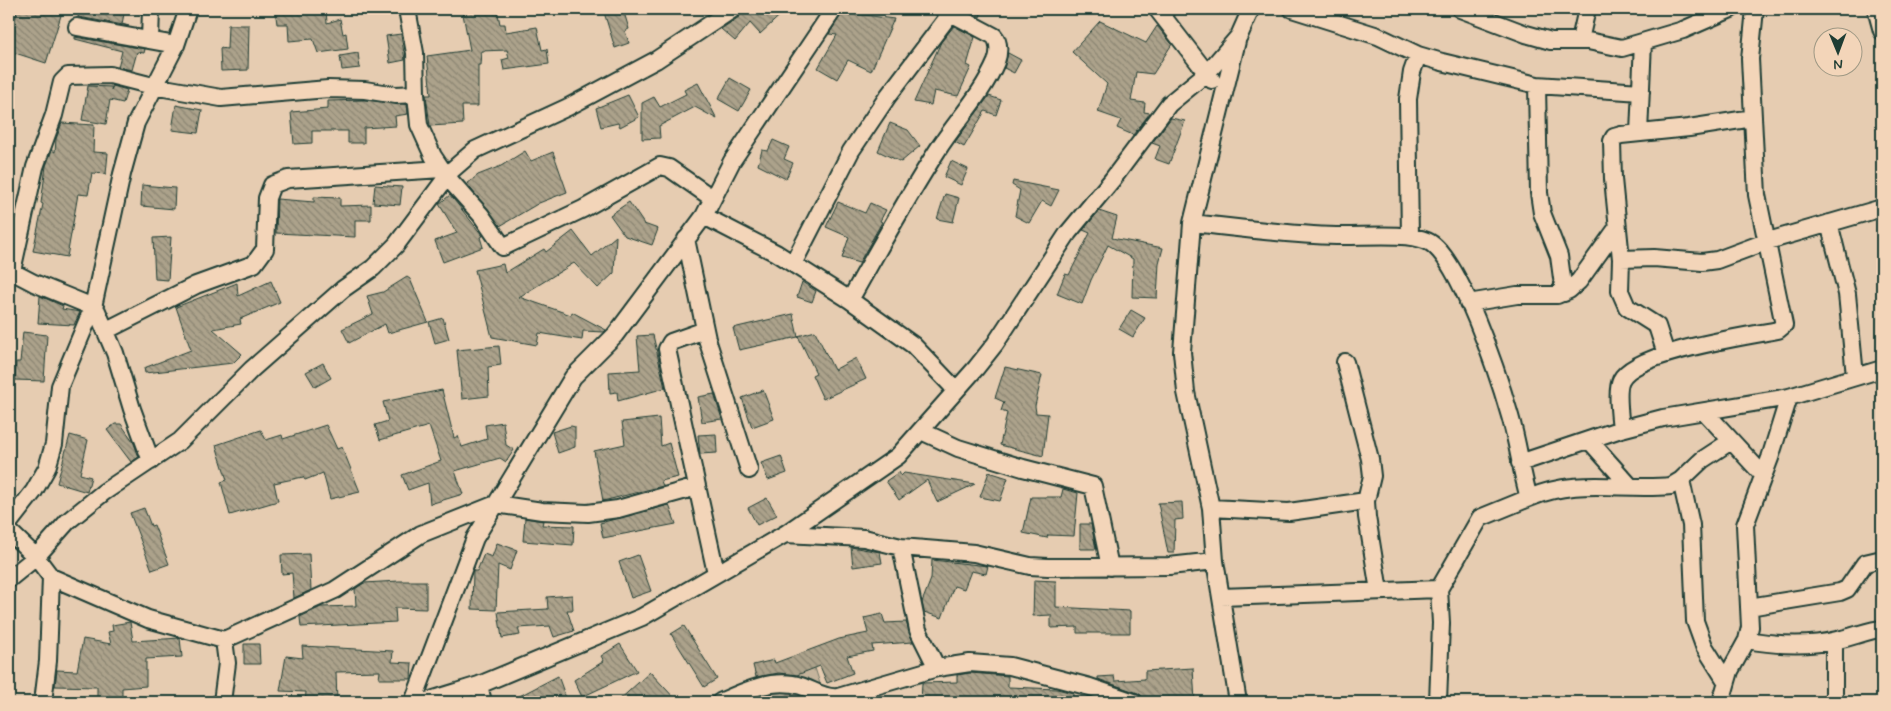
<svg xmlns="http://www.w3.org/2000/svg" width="1891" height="711" viewBox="0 0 1891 711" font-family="Mynerve,sans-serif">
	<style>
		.forest { fill: url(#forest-firs); stroke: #727868 }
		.building { fill: url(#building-back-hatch); stroke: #1f3d34 }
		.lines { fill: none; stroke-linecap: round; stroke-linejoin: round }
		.street-casing { stroke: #1f3d34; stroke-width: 20 }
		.street { stroke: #f3d5b9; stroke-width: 16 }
	</style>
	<defs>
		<pattern id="forest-firs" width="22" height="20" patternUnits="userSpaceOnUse" patternTransform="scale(1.25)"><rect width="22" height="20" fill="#c5b49c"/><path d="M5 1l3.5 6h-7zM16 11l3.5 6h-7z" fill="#9f9480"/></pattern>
		<pattern id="building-back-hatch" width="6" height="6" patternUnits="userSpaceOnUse" patternTransform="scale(1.25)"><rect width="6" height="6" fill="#aca28b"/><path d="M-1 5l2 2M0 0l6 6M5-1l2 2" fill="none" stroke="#8b8572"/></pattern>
	</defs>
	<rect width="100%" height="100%" fill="#e6ccb1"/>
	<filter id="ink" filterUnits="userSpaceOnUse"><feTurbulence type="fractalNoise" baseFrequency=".02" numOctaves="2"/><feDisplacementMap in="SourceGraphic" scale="10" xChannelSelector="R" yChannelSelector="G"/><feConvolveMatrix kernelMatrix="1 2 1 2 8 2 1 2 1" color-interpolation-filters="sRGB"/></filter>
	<g filter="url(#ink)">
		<path class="forest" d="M815,668L823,693L830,702H717L732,691Z"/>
		<path class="building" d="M18,9H63L46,63L9,51V36Z
			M79,9H125L122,24L129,26L78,17Z
			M275,9L326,10L327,23L340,19L343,34L346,33L348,49L318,53L313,39L289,41L288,24H277Z
			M462,9H497L500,24H505L506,32L537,27L542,50L547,49L549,64L504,70L502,60L509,58L507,50L481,51L480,65H478V106H462L463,124L430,126L426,95H431L427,56L470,50Z
			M603,9H623L629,29L625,31L629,43L615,48Z
			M743,9H787L760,34L750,23L735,41L721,29L739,17Z
			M964,9H983L980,17Z
			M843,12L894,19L871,71L848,60L837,79L818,68L837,35L829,34Z
			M1100,21L1146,43L1157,26L1172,44L1153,74L1136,72L1131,101L1145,103L1144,112L1150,113L1133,135L1117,128L1121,120L1098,112L1107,84L1072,52Z
			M228,25H249L248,70L221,71L220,48L227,49Z
			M954,26L975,37L967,65L971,67L958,96L934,91L931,105L914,102L941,42Z
			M401,34L405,60L390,63L386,36Z
			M75,37L145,49L144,53L137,52L132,70L118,67L122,51L75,39Z
			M358,53L360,68L342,70L340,56Z
			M1008,53L1021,60L1014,73L1004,68Z
			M730,78L751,90L739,111L718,99Z
			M698,83L717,119L695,107L659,126L660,138L642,139V103L654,97L660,107L686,94L684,90Z
			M88,86L112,87L111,90L113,86L127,90L123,103L110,100L106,124L82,120Z
			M628,95L639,117L620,127L618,123L601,127L596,108Z
			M989,96L1001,100L996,115L985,111L964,147L955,142Z
			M364,100L407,104L408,114L395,116L396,126L364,128V143H348V131H312V143L294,144L291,112L328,109V101Z
			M176,105L202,110L198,133L172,130Z
			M1171,118L1185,121L1169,164L1155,159L1160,146L1152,143Z
			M62,123L94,125L93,152L108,153L106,174L92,173L88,195L78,194L67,257L33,251L43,204L41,203L46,166L52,150L55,152L56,139Z
			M890,123L908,130L920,146L901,162L878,151Z
			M773,140L789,147L784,159L793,163L786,179L758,165L762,150L768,151Z
			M525,151L531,161L553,152L567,192L539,203L500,226L467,184L478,175L501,166Z
			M951,161L968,169L961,185L944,177Z
			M1013,181L1059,190L1051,206L1042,201L1029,223L1015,216L1020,190L1012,185Z
			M142,185L175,188L174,209L141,206Z
			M375,185L402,187L400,205L373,203Z
			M945,194L959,198L953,222L937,219Z
			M450,195L483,236L480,237L483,247L443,262L435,241L457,233L439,204Z
			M314,197L340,198V206L371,205V220H355V237L276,233L277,199L314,202Z
			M629,202L644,224L658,229L652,245L625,236L610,215Z
			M838,202L865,213L870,203L886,210L880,221L882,222L859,263L842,258L849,237L826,227Z
			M1099,211L1117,217L1112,238L1163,248L1159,263L1157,298L1132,297L1133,259L1108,245L1091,280L1082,304L1057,294L1065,274L1069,275L1090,233L1083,230Z
			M573,231L592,256L616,236L614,273L598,288L574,263L519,297L571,315L572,312L606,330L604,332L583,331L582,340L539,333L537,345L492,337L475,270L503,264L505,273L544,249L546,252Z
			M171,237L168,280L155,279L153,238Z
			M407,277L410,279L428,322L388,333L385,324L349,343L342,329L373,314L367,296L383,292Z
			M271,281L280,302L240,319L241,324L213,329L242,354L233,363L145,373L144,368L191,350L176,307L237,283L238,296Z
			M802,282L816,291L812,302L797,297Z
			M40,296L63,306L62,309L80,312L74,325L38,323Z
			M1131,310L1145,318L1133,337L1119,329Z
			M793,314L798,337L739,350L733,328Z
			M443,318L449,339L435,343L429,322Z
			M815,331L834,370L856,358L866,379L823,399L812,375L816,373L798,336Z
			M23,332L47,335L44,381L15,380L16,362H20Z
			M653,335L665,388L618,401L617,392L610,393L609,372L640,370L637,336Z
			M499,346L501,365L488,367L489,396L462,399L457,350Z
			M323,363L331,378L315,387L306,372Z
			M1005,367L1042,375L1035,406L1036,413L1048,414L1043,456L1000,445L1007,413L1001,411L1004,402L995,398Z
			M442,390L454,438L458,436L462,447L487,439L485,425L503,422L506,445L514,450L506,462L500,458L455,471L463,494L430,504L428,483L408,490L402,475L441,461L429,426L380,440L375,425L388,421L383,402Z
			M763,390L774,419L752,427L742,398Z
			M714,394L722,419L702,422L698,397Z
			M659,418L661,446L669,443L678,477L661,481L663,486L603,501L594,451L625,444L622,422Z
			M115,424H121L133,441L139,457L131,462L107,430Z
			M326,425L337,449L342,447L360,492L330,499L323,473L305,480L303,477L274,483L278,501L230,515L221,482L227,480L216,445L261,430L266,440L282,435L283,439Z
			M571,426L575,427V447L558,453L552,432Z
			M716,434L717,453L700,454L698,435Z
			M70,435L88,440L80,474L91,477L87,492L57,483Z
			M781,456L787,473L768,480L761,463Z
			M899,472L901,476L904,473L975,484L937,502L927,480L899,500L886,481Z
			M989,472L1008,478L1000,501L980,497Z
			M1063,489L1078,493L1074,536L1048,535L1047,538L1023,533L1031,497H1061Z
			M767,498L777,515L757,525L748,508Z
			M1182,502L1183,519L1175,520L1174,553H1168L1158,503Z
			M669,505L676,524L603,538L600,523Z
			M144,508L151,526L154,525L169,564L152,570L130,513Z
			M525,518L543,521L542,525L574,526L573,545L523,541Z
			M1080,524H1091L1096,549H1080Z
			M497,543L517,550L510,570L498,565L496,610L472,609L473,571H477L484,554L492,557Z
			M851,547L880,552L882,563L853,567Z
			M309,554L311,590L294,598L292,573L282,574L281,555Z
			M638,555L651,591L631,598L619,562Z
			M932,560L988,566L986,574L971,571L964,589L954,586L942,618L924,612L922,602L931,579Z
			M1034,580L1056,581V607L1130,611V633H1077V627L1051,628V615L1033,616Z
			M399,581H426V609L395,608L396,622L301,627L300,617L321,607L356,606L355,589L364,583Z
			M572,595L573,610H567L574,631L554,637L550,626L518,628L520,635L502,638L498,612L548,609L547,597Z
			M882,614L885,623L906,622L913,642L872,645L873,651L847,656L853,673L827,683L820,666L797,675L779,673L756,677L753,665L774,660L775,663L839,639L868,633L864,618Z
			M130,622L133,641L180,638L182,657L146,659V686L122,688V702H97V687L55,686L57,670L77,671L83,639L111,644L108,632L113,631L112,625Z
			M684,626L717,679L704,687L671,634Z
			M244,644H259L260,664H244Z
			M620,644L637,671L582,697L574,680L604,661L601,656Z
			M302,646L393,651L392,662L412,663L411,679H379L380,671L336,672L337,702H305L306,692L280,691L286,656L303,658Z
			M1193,668L1195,702H1144L1142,696L1138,693L1098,679V677L1114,676L1115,681L1145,679V671Z
			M650,672L678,702H617Z
			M970,673L1008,676V687L1057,689L1073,693V702H921L922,683L957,682V675Z
			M558,676L566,698L555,702H508Z"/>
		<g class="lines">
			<g class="street-casing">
				<path id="street" d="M407,9L415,53L416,94
					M1157,9L1212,80
					M1292,9L1378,36L1418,55L1442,62L1537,85L1641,92
					M1460,9L1526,34L1551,41H1588L1622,48L1683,30L1731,9
					M1876,9L1882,31
					M77,27L176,45
					M150,40L151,9
					M1580,40L1587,9
					M1237,41L1192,223L1182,352L1186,392L1211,508L1215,561L1238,702
					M1537,85L1539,193L1542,213L1559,256L1564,293
					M1639,133L1643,42
					M704,216L776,253L850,300L913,345L956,390
					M1192,223C1240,228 1288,235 1336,236C1360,237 1406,232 1427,241C1459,254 1500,381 1510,416C1518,443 1521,471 1529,498L1480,518L1439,589L1441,623L1438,702
					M1829,223L1847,294L1855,376
					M1410,237L1408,99L1412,72L1418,55
					M686,239L707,339L749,470
					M1621,259L1654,258L1702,262L1717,260L1768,241L1882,208
					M793,264L851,151L888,96L954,9
					M9,270L34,283L93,307L97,311L115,353L132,409L151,461
					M12,271L35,167L54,115L62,82L68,76L110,75L153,86L221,98L328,89L365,90L396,95L416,94L419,125L433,156L447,177L481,215L503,247L583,209L660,166L669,168L712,198
					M850,300C878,250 906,199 937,151C956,121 982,95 996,62C999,54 1000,43 994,36L943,9
					M1468,303L1517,295H1557L1569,290L1579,281L1617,228
					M107,330L196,285L254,264L265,249L267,198L272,185L288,179L442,169
					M705,330L671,342L667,349L716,573
					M1666,354L1657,326L1627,307L1620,291L1621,259L1613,179L1612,141L1614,137L1621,135L1689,128L1753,118
					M1345,362L1370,459L1372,476L1366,501L1367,517L1379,591
					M1705,412L1763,475
					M1621,429C1620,418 1616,390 1621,380C1634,352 1748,336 1778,330L1784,325L1757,195L1750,59L1755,9
					M921,431L958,448L1023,468L1093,486L1110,567
					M1589,440L1630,486
					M1520,463L1621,429L1663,418L1789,397L1882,369
					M1681,480L1691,525L1695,621L1704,646L1726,681
					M1529,498C1578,477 1621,491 1671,486L1681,480L1702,460L1731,441
					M1211,508L1289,512L1366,501
					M9,523L34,491L47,468L54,444L60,386L93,307L122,174L136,123L176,45L188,9
					M9,531L36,557L51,577L48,661L43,702
					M785,534L864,538L901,547L974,553L1030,566L1048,567L1169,566L1215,561
					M901,547L918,630L937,668L970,663L1010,666L1090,687L1134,702
					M51,577L148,619L224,640L335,590L421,534L496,504L542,511L588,513L618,509L697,487
					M9,579L36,557L68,521L104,492L180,441L252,369L343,289L373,268L396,245L452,170L475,150L568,107L656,60L733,9
					M1221,597L1439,589
					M1749,607L1840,592L1847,589L1865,563L1882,559
					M1747,640C1776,645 1808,647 1837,640C1850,638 1871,629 1882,629
					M1834,641V702
					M479,685L483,702
					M222,702L227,663L224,640
					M413,702L475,538L496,504L573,377L615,335L704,216L732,161L834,9
					M424,702L479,685L642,617L785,534L898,456L976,368L995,344L1068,233L1112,180L1169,104L1208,72L1239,36L1251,9
					M720,702C744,691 774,677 801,686C813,690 825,699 838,697L937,668
					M1721,702L1730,671L1747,640L1750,627L1745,525L1770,458L1789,397"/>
			</g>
			<use href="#street" class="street"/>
		</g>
	</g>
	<rect width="1891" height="711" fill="none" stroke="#f3d5b9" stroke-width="30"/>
	<rect x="15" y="15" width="1861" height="681" fill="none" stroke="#1f3d34" stroke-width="2" filter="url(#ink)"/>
	<g transform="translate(1838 52) rotate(179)"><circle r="24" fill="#f3d5b9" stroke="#9e9884"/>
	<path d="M0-4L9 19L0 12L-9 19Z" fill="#1f3d34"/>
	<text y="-8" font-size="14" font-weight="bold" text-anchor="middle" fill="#1f3d34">N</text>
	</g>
</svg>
